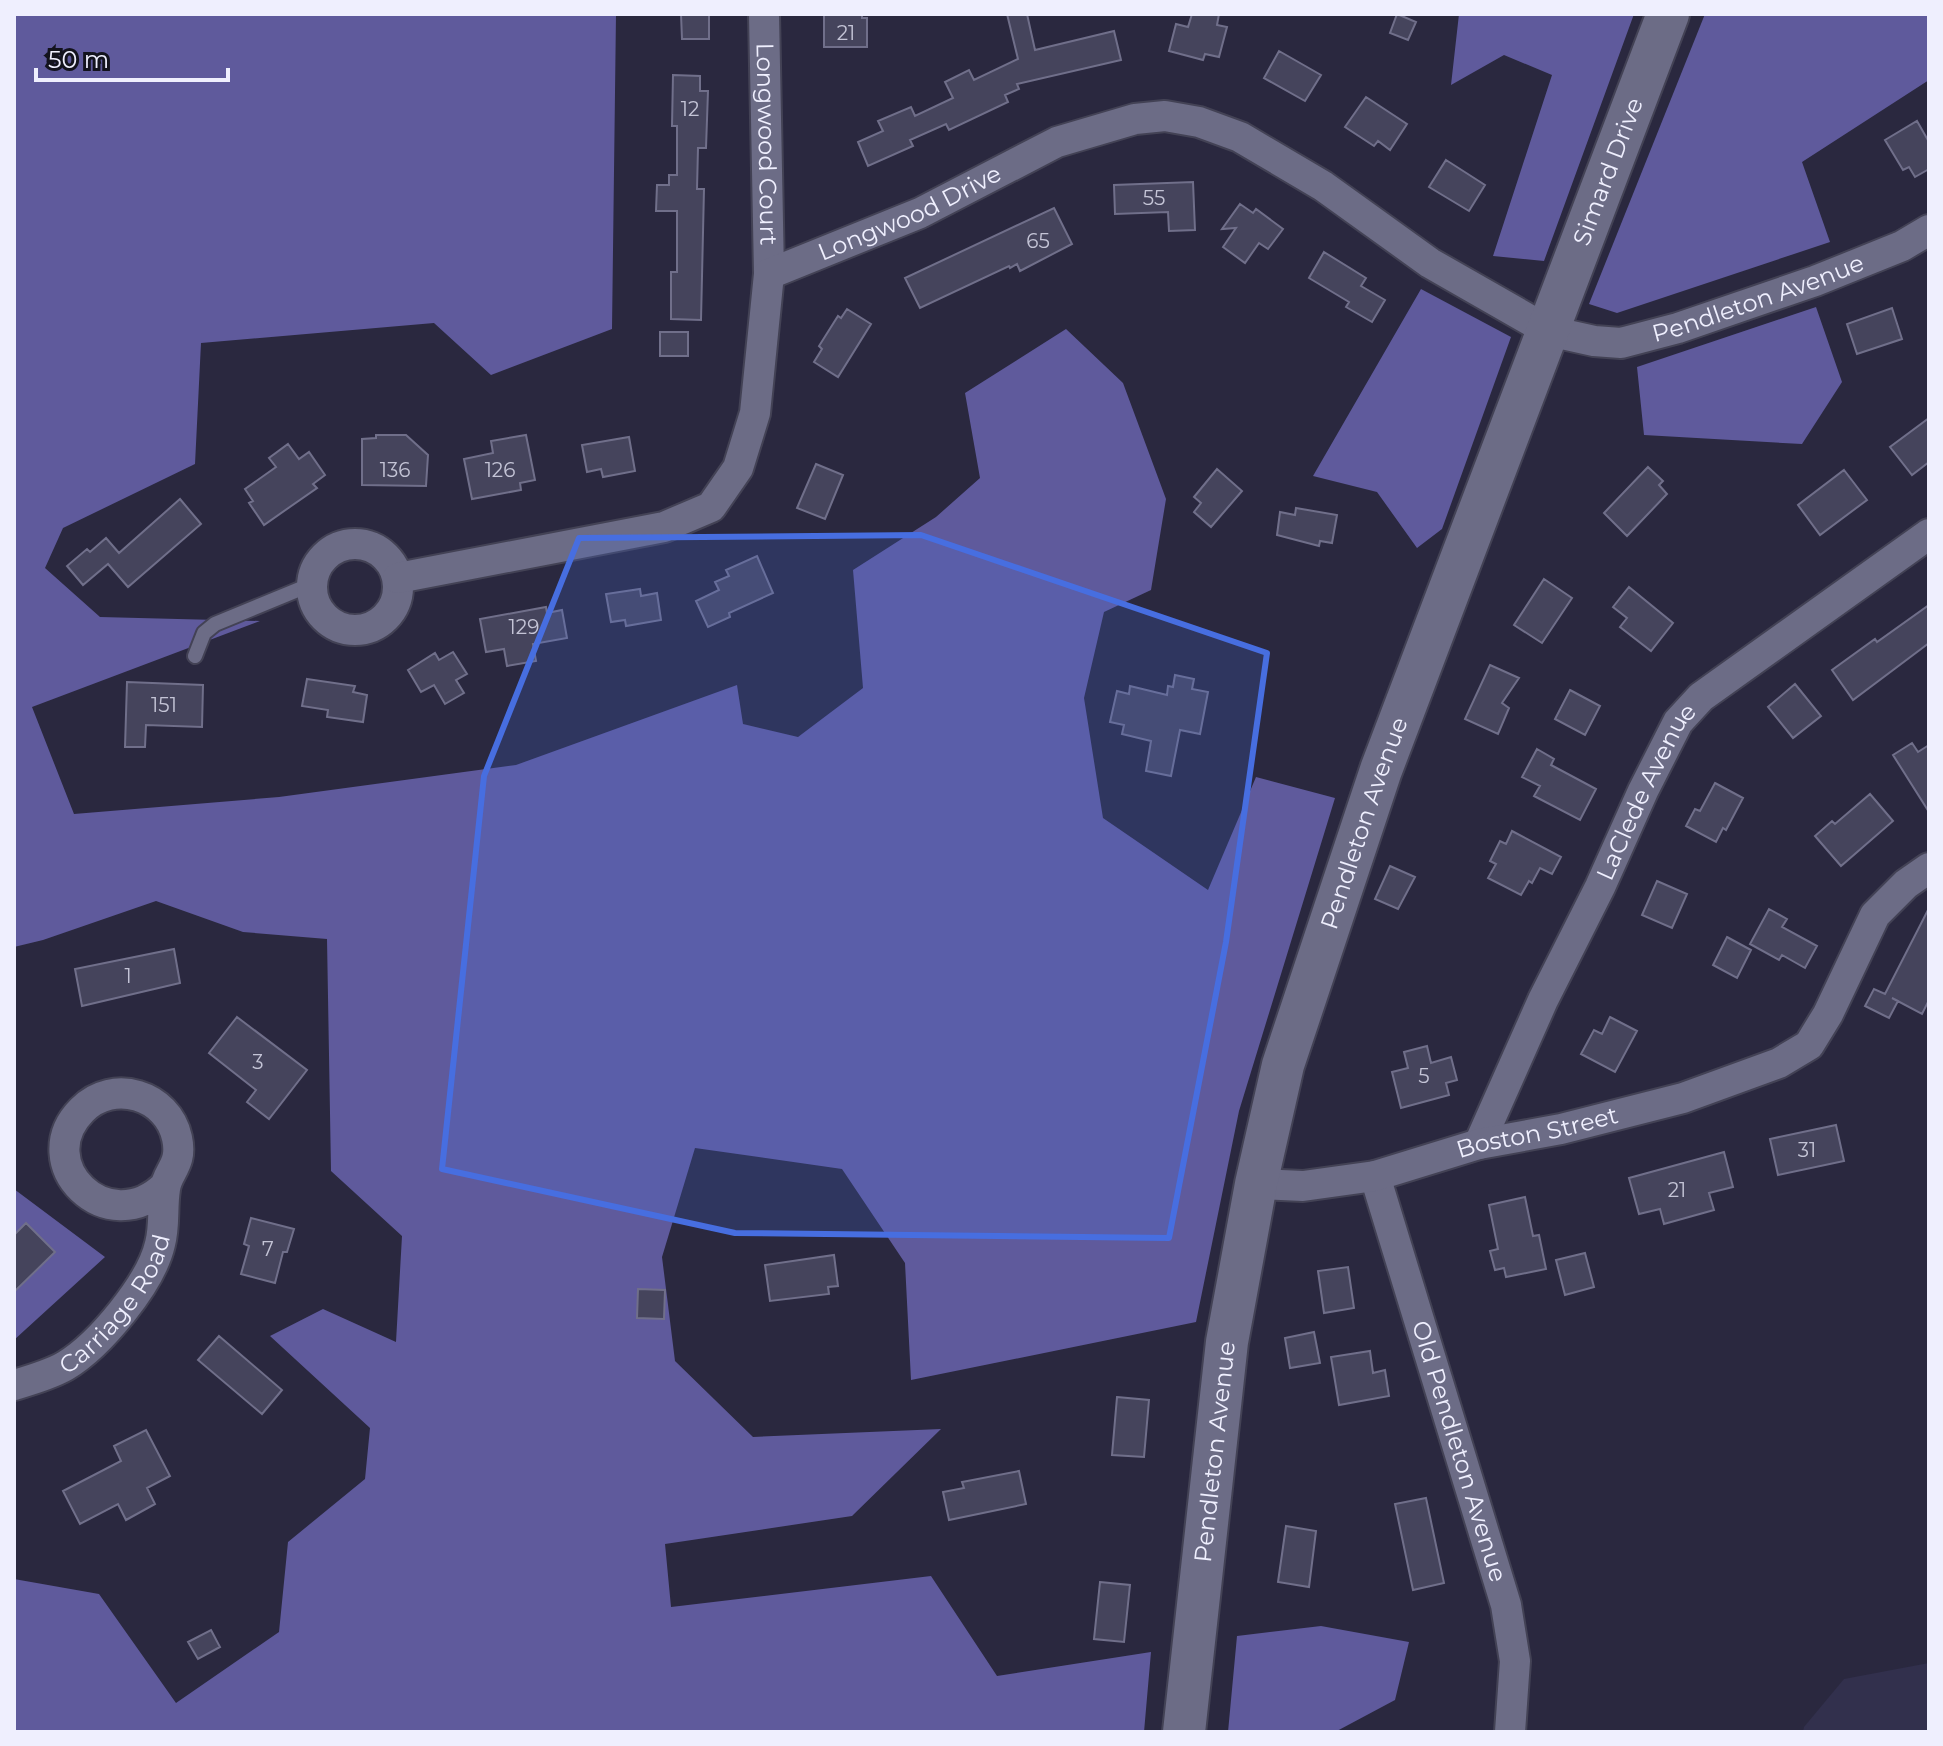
<svg xmlns="http://www.w3.org/2000/svg" width="1943" height="1746" viewBox="0 0 1943 1746" font-family="Montserrat,sans-serif">
	<style>
		.built { fill: #32304d }
		.forest { fill: #5f5a9c }
		.building { fill: #45445c; stroke: #706f8a; stroke-width: 2 }
		.lines { fill: none; stroke-linecap: round; stroke-linejoin: round }
		.lane-casing { stroke: #434255; stroke-width: 18 }
		.street-casing { stroke: #434255; stroke-width: 34 }
		.secondary-casing { stroke: #434255; stroke-width: 46 }
		.lane { stroke: #6c6c86; stroke-width: 14 }
		.street { stroke: #6c6c86; stroke-width: 30 }
		.secondary { stroke: #6c6c86; stroke-width: 42 }
		.marked { fill: #476ee0; fill-opacity: 0.2; stroke: #476ee0; stroke-width: 6; stroke-linejoin: round }
		.labels { text-anchor: middle; stroke-width: 6; stroke-linejoin: round; paint-order: stroke }
		.number-label { font-size: 20px; fill: #c4c4d6 }
		.street-label { font-size: 24px; fill: #efeffe; stroke: #13131d }
	</style>
	<rect width="100%" height="100%" fill="#2a283f"/>
	<path class="built" d="M1929,1663V1732H1803L1804,1727L1844,1679Z"/>
	<path class="forest" d="M14,14H616L612,329L491,375L434,323L201,343L195,464L63,528L45,568L100,617L260,621L32,707L74,814L279,797L516,765L737,685L743,724L798,737L863,688L853,570L936,517L980,478L965,393L1066,329L1123,383L1166,499L1151,590L1104,612L1084,698L1103,818L1208,890L1256,777L1335,798L1239,1111L1196,1322L911,1380L905,1263L842,1169L695,1148L662,1257L675,1361L753,1437L941,1429L852,1516L665,1544L671,1607L931,1576L997,1676L1151,1652L1144,1732H14V1579L99,1594L176,1703L279,1632L288,1542L365,1479L370,1428L270,1336L323,1309L396,1342L402,1236L331,1171L327,939L243,932L156,901L43,940L14,947Z
		M1459,14H1634L1544,261L1493,256L1552,75L1504,55L1451,85Z
		M1705,14H1929V80L1802,162L1830,242L1617,313L1589,304Z
		M1421,289L1511,337L1442,529L1417,548L1377,492L1313,476Z
		M1816,307L1842,382L1802,444L1644,435L1637,367Z
		M14,1189L105,1257L14,1340Z
		M1321,1626L1409,1642L1395,1700L1335,1732H1228L1237,1636Z"/>
	<path class="building" d="M681,14H709V39H682Z
		M824,14H862V18H867V47H824Z
		M1007,14H1027L1035,50L1114,31L1121,60L1017,84L1019,89L1005,95L1008,102L949,130L946,124L910,140L913,146L868,166L858,142L883,131L878,121L911,107L915,116L953,98L945,82L969,70L974,80L1018,59Z
		M1192,14H1219L1217,25L1227,27L1219,57L1205,54L1203,60L1169,51L1176,24L1188,27Z
		M1397,14L1416,22L1408,40L1390,33Z
		M1279,51L1321,75L1305,101L1264,78Z
		M673,75L700,76V91H708L706,148H698L697,189H704L701,320L671,319V272H677V211H656L657,185H669V175H677V126H672Z
		M1366,97L1407,124L1390,150L1378,141L1374,146L1345,127Z
		M1917,121L1929,142V169L1915,177L1909,167L1903,170L1885,140Z
		M1446,160L1485,185L1469,211L1429,187Z
		M1193,182L1195,230L1169,231L1168,212L1115,214L1114,185Z
		M1240,204L1253,213L1256,209L1283,229L1268,249L1259,243L1245,263L1223,247L1236,228L1222,229Z
		M1054,208L1072,244L1020,271L1017,264L1010,268L1009,266L920,308L905,278Z
		M1324,252L1366,278L1361,286L1385,300L1372,322L1346,307L1349,302L1309,278Z
		M1892,308L1902,339L1857,354L1847,324Z
		M847,309L871,324L838,377L814,362L822,349L819,346L838,316L841,318Z
		M660,332H688V356H660Z
		M1929,418V462L1912,475L1890,447Z
		M376,435H406L428,455L426,486L362,485V439L376,438Z
		M526,435L535,480L520,483L521,490L472,499L464,459L493,453L491,441Z
		M629,437L635,471L603,477L601,469L587,472L582,445Z
		M288,444L299,459L309,452L325,475L313,484L317,488L264,525L249,503L253,501L245,489L276,467L269,458Z
		M816,464L843,475L825,519L797,508Z
		M1648,467L1663,481L1659,485L1667,494L1627,536L1604,513Z
		M1217,469L1242,491L1211,527L1194,512L1201,503L1194,497Z
		M1844,470L1867,500L1820,535L1798,505Z
		M180,499L201,524L128,587L108,564L83,585L67,566L87,549L90,552L106,538L119,553Z
		M1296,508L1337,515L1332,543L1320,541L1319,546L1277,535L1280,512L1295,515Z
		M757,556L773,593L729,613L730,617L708,627L696,601L719,590L715,582L729,576L726,570Z
		M1544,579L1572,598L1542,643L1514,625Z
		M1629,587L1673,623L1651,651L1620,627L1627,618L1613,607Z
		M640,589L641,596L657,593L661,620L626,626L625,620L611,622L606,594Z
		M1929,605V643L1853,700L1832,670L1875,639L1877,642Z
		M546,607L547,613L562,610L567,638L533,644L536,661L507,666L504,649L486,652L480,619Z
		M453,652L467,674L456,680L464,693L445,704L434,685L421,692L408,670L435,653L439,660Z
		M1490,665L1519,678L1502,703L1509,708L1498,734L1465,719Z
		M1175,675L1194,679L1192,689L1208,692L1200,734L1180,730L1171,776L1146,771L1151,741L1122,734L1124,725L1110,722L1117,691L1129,694L1130,686L1167,695L1168,686L1173,687Z
		M307,679L355,686L353,692L367,695L363,722L327,717L328,710L302,706Z
		M127,682L203,685L202,727L146,725L145,747H125Z
		M1795,684L1821,716L1793,738L1768,707Z
		M1570,690L1600,706L1585,735L1555,719Z
		M1912,743L1918,752L1929,745V812L1893,755Z
		M1537,749L1554,759L1551,765L1596,789L1580,820L1534,796L1540,786L1522,777Z
		M1715,783L1743,798L1726,830L1723,828L1716,842L1686,826L1695,809L1700,811Z
		M1870,794L1893,821L1841,866L1815,836L1832,821L1835,824Z
		M1512,831L1561,857L1552,874L1540,868L1532,883L1529,881L1521,895L1488,878L1496,864L1490,861L1500,841L1506,844Z
		M1390,866L1415,877L1398,909L1375,899Z
		M1657,881L1687,894L1672,928L1642,915Z
		M1929,908V1000L1922,1014L1892,998L1898,1001L1889,1018L1865,1006L1874,989L1885,994Z
		M1769,909L1787,919L1782,927L1817,946L1805,968L1782,955L1779,960L1750,944Z
		M1727,937L1751,950L1737,978L1713,965Z
		M174,949L180,983L82,1006L75,969Z
		M237,1017L307,1070L269,1119L247,1102L256,1090L209,1053Z
		M1610,1017L1637,1031L1615,1072L1581,1054L1594,1030L1602,1034Z
		M1427,1046L1431,1063L1451,1057L1457,1080L1446,1083L1449,1095L1401,1108L1392,1072L1408,1068L1404,1052Z
		M1836,1125L1844,1161L1778,1175L1770,1139Z
		M1724,1152L1733,1187L1709,1193L1714,1210L1664,1224L1660,1209L1639,1214L1629,1178Z
		M1525,1197L1533,1236L1539,1235L1546,1269L1506,1277L1504,1268L1495,1270L1490,1251L1498,1249L1489,1205Z
		M251,1218L294,1229L287,1252H283L275,1283L241,1274L249,1246L244,1244Z
		M26,1223L55,1252L14,1292V1235Z
		M1585,1253L1594,1287L1565,1295L1556,1260Z
		M834,1255L838,1286L828,1287L829,1294L770,1301L765,1265Z
		M1348,1267L1354,1308L1324,1313L1318,1271Z
		M638,1289L665,1290L664,1319L637,1318Z
		M1314,1332L1320,1363L1290,1368L1285,1338Z
		M219,1336L282,1390L262,1414L198,1360Z
		M1370,1351L1373,1373L1385,1370L1389,1396L1339,1405L1331,1357Z
		M1117,1397L1149,1400L1144,1457L1112,1455Z
		M146,1430L170,1476L147,1488L155,1504L126,1520L118,1504L80,1524L63,1491L121,1461L114,1446Z
		M1019,1471L1026,1504L949,1520L943,1492L964,1488L962,1482Z
		M1426,1498L1444,1583L1413,1590L1395,1504Z
		M1286,1526L1316,1531L1309,1587L1278,1582Z
		M1100,1582L1130,1585L1124,1642L1094,1639Z
		M211,1630L220,1647L198,1659L188,1642Z"/>
	<g class="lines">
		<g class="lane-casing">
			<path id="lane" d="M195,656L204,633L215,624L312,584"/>
		</g>
		<g class="street-casing">
			<g id="street">
				<path id="s1" d="M764,14L769,274"/>
				<circle cx="355" cy="587" r="43"/>
				<path id="s2" d="M398,578L664,527L711,507L738,468L755,413L769,274L920,213L1057,142L1135,119L1165,116L1199,122L1240,137L1323,186L1430,263L1549,331L1594,341L1621,343L1678,328L1815,281L1902,246L1929,230"/>
				<path id="s3" d="M1479,1144L1543,1000L1600,887L1643,791L1678,722L1701,697L1929,534"/>
				<path id="s4" d="M1375,1176L1506,1605L1515,1661L1510,1732"/>
				<path id="s5" d="M1256,1184L1303,1186L1375,1176L1479,1144L1561,1129L1683,1098L1779,1063L1809,1045L1828,1014L1875,915L1906,884L1929,868"/>
				<path id="s6" d="M14,1385C31,1380 49,1375 65,1366C100,1345 151,1283 160,1244C165,1225 162,1208 165,1189C167,1171 183,1165 177,1138C168,1095 113,1078 82,1110C29,1163 107,1242 165,1186"/>
			</g>
		</g>
		<g class="secondary-casing">
			<g id="secondary">
				<path id="s7" d="M1184,1732L1227,1342L1256,1184L1283,1065L1381,770L1668,14"/>
			</g>
		</g>
		<use href="#lane" class="lane"/>
		<use href="#street" class="street"/>
		<use href="#secondary" class="secondary"/>
	</g>
	<path class="marked" d="M921,535L1267,653L1226,942L1169,1238L735,1233L442,1169L484,776L579,538Z"/>
	<g class="labels">
		<g class="number-label">
			<text x="846" y="40">21</text>
			<text x="690" y="116">12</text>
			<text x="1154" y="205">55</text>
			<text x="1038" y="248">65</text>
			<text x="395" y="477">136</text>
			<text x="500" y="477">126</text>
			<text x="524" y="634">129</text>
			<text x="164" y="712">151</text>
			<text x="128" y="983">1</text>
			<text x="258" y="1069">3</text>
			<text x="1424" y="1083">5</text>
			<text x="1807" y="1157">31</text>
			<text x="1677" y="1197">21</text>
			<text x="268" y="1256">7</text>
		</g>
		<g class="street-label">
			<text dy="8" stroke="none"><textPath href="#s1" startOffset="130">Longwood Court</textPath></text>
			<text dy="8" stroke="none"><textPath href="#s7" startOffset="1626">Simard Drive</textPath></text>
			<text dy="8" stroke="none"><textPath href="#s2" startOffset="720">Longwood Drive</textPath></text>
			<text dy="8" stroke="none"><textPath href="#s2" startOffset="1656">Pendleton Avenue</textPath></text>
			<text dy="8" stroke="none"><textPath href="#s3" startOffset="390">LaClede Avenue</textPath></text>
			<text dy="8" stroke="none"><textPath href="#s7" startOffset="930">Pendleton Avenue</textPath></text>
			<text dy="8" stroke="none"><textPath href="#s5" startOffset="288">Boston Street</textPath></text>
			<text dy="8" stroke="none"><textPath href="#s6" startOffset="136">Carriage Road</textPath></text>
			<text dy="8" stroke="none"><textPath href="#s7" startOffset="282">Pendleton Avenue</textPath></text>
			<text dy="8" stroke="none"><textPath href="#s4" startOffset="288">Old Pendleton Avenue</textPath></text>
		</g>
	</g>
	<rect width="1943" height="1746" fill="none" stroke="#efeffe" stroke-width="32"/>
	<path d="M36 68v12h192v-12" fill="none" stroke="#efeffe" stroke-width="4"/>
	<text x="48" y="68" font-size="24" fill="#efeffe" stroke="#13131d" stroke-width="6" paint-order="stroke">50 m</text>
</svg>
